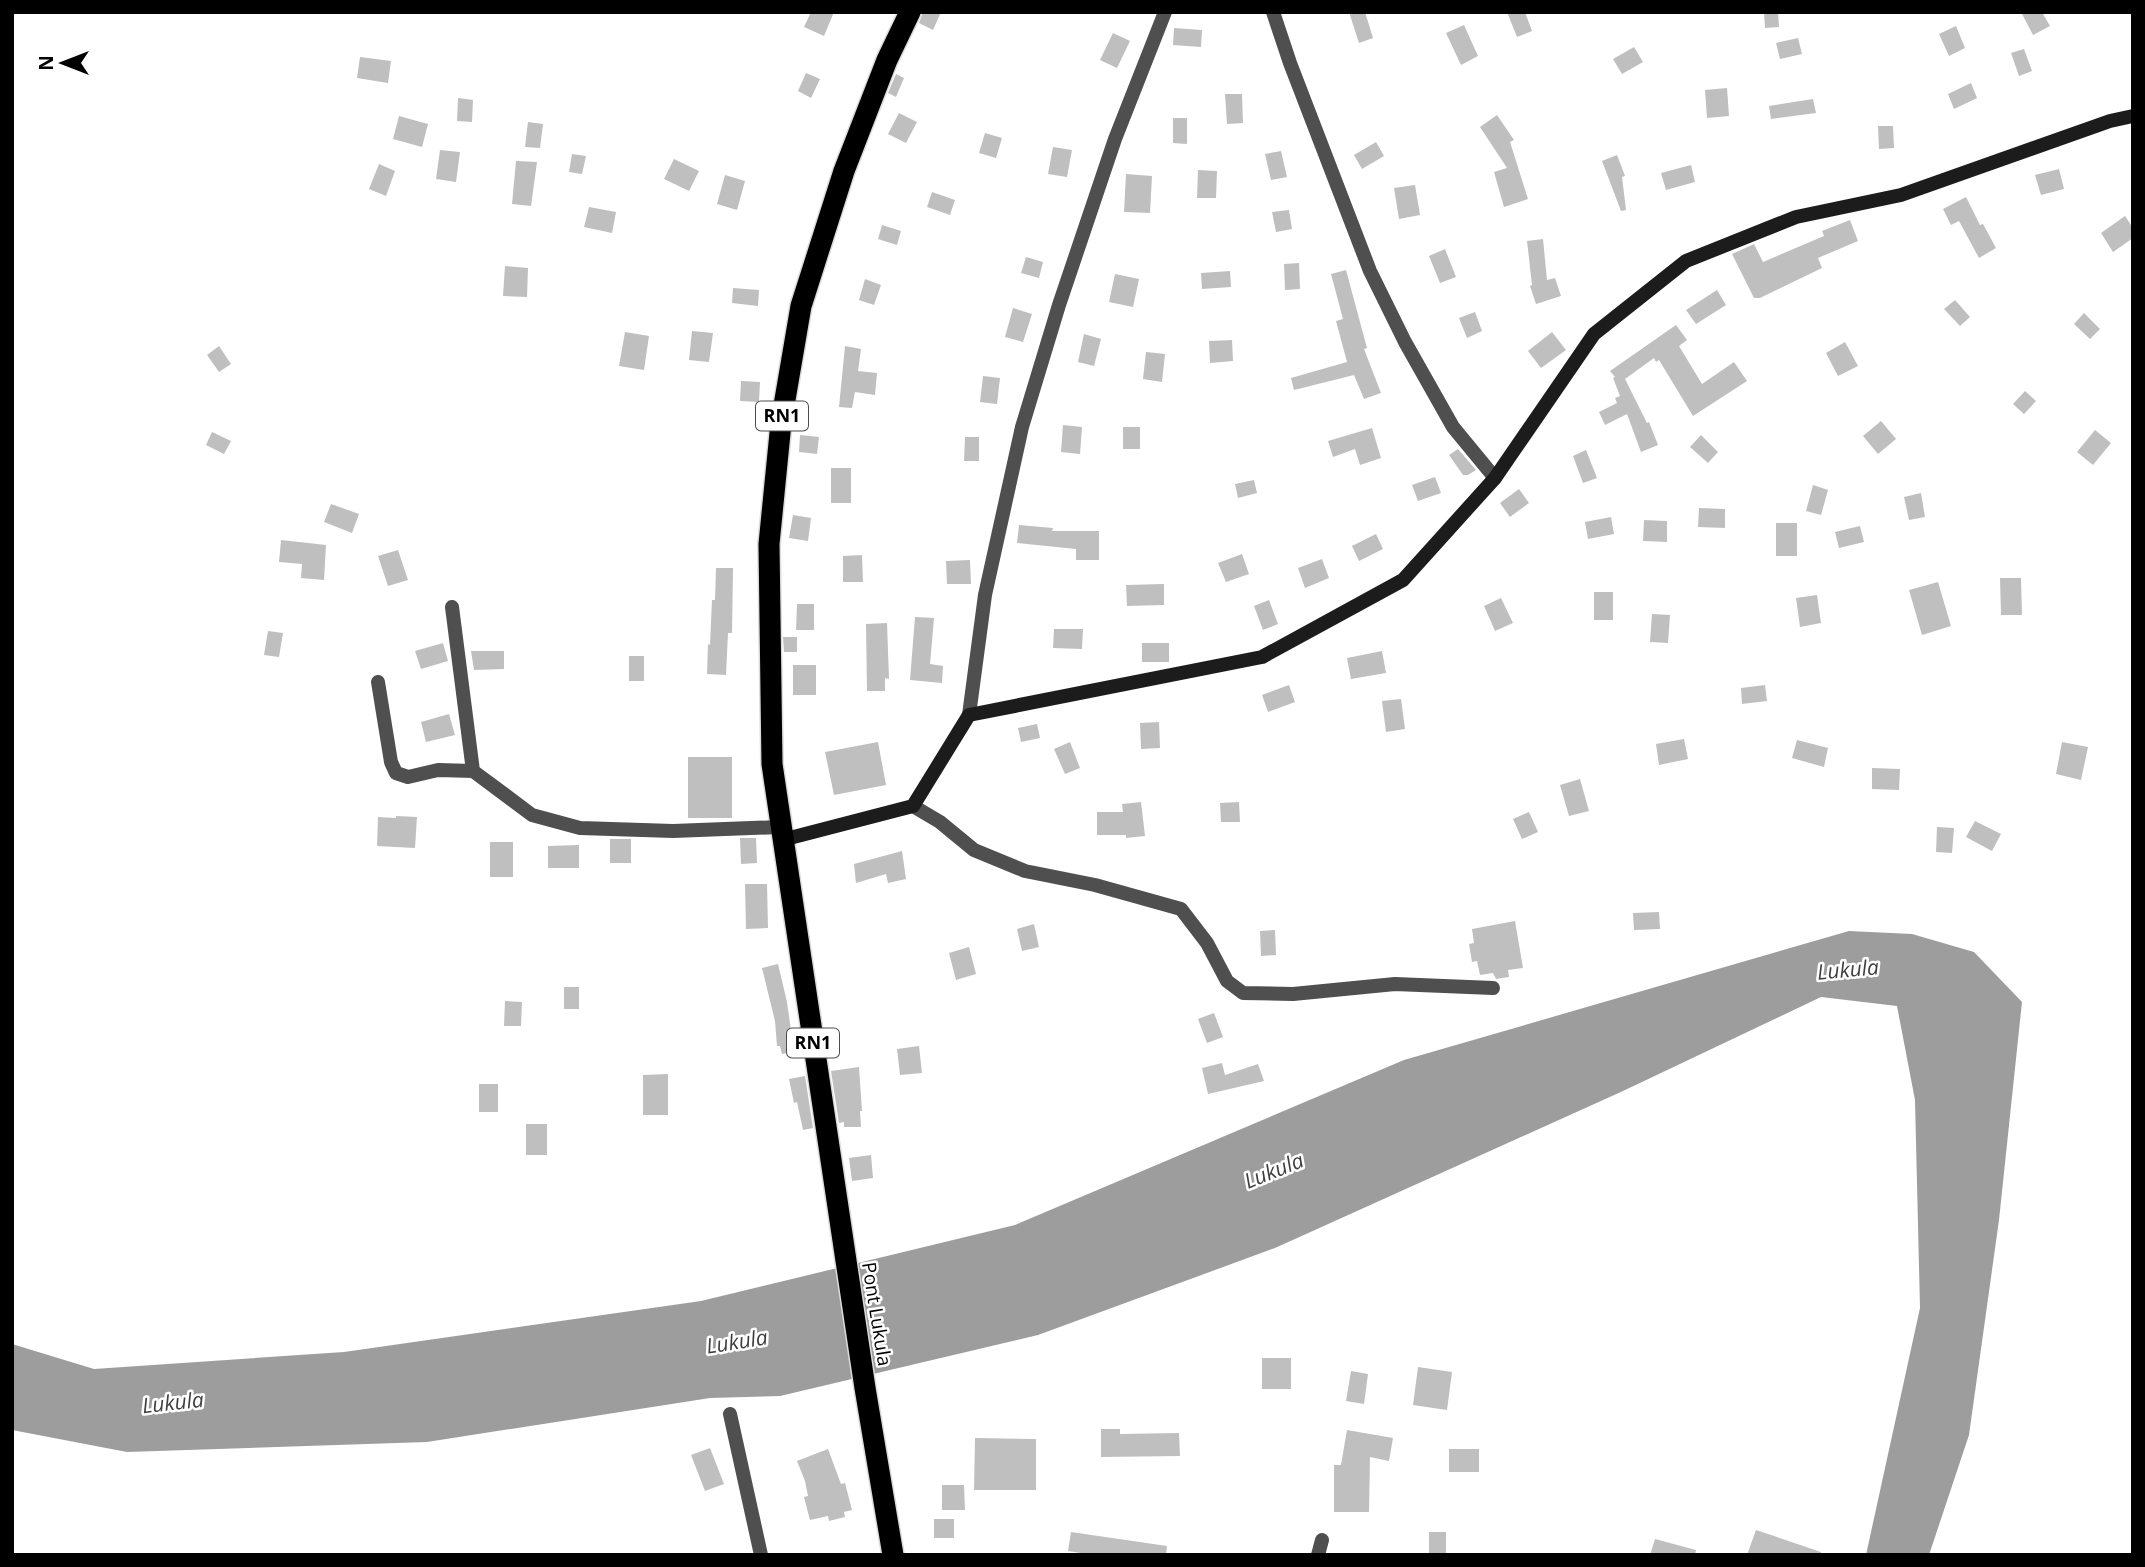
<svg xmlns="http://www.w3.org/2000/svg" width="2145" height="1567" viewBox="0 0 2145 1567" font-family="'Open Sans',sans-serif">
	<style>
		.water { fill: #9d9d9d }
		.building { fill: #bfbfbf }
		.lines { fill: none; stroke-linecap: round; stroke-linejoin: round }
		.highway-casing { stroke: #dbdbdb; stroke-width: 24 }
		.street { stroke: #4f4f4f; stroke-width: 14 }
		.secondary { stroke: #1c1c1c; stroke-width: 14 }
		.highway { stroke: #000; stroke-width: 21 }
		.labels { text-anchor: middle; stroke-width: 5; stroke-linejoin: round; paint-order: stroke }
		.shield { fill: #fff; stroke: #4c4c4c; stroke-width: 2 }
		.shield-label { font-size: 18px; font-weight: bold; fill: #000 }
		.street-label { font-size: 19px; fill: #000; stroke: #fff }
		.water-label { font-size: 21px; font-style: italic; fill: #3e3e3e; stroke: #fff }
	</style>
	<rect width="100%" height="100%" fill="#fff"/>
	<path class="water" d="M1849,931L1912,934L1974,952L2022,1002L1999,1220L1969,1435L1929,1555H1866L1920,1308L1915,1100L1897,1006L1821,997L1623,1091L1275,1248L1038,1335L780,1396L710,1398L427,1442L127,1452L12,1430V1344L94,1369L344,1352L701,1301L1015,1225L1404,1060Z"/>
	<path class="building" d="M811,12H834L824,36L804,27Z
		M923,12H941L933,30L919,23Z
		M1349,12H1365L1373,38L1359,43Z
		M1507,12H1525L1532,31L1517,37Z
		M1764,12H1778L1779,27L1765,28Z
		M2021,12H2042L2050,26L2033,35Z
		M1464,25L1478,56L1461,65L1446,33Z
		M1956,26L1965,48L1949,56L1939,34Z
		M1174,28L1202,30L1201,47L1173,45Z
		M1113,33L1130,41L1117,68L1100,60Z
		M1798,38L1802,54L1780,59L1776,43Z
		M1634,47L1643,62L1622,74L1613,59Z
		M2024,49L2032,71L2019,76L2011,53Z
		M360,57L391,61L388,83L357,78Z
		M806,73L820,79L811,98L798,91Z
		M896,74L904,78L896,97L888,93Z
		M1971,83L1977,98L1954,109L1948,94Z
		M1727,88L1729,116L1707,118L1705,90Z
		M1225,94H1242L1243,123L1227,124Z
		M458,98L473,100L472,122L457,121Z
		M1813,99L1816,113L1771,119L1769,106Z
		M899,113L917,122L906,143L888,134Z
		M1497,115L1514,140L1510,142L1528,199L1504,207L1494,172L1507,168L1480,127Z
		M399,116L428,124L422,147L393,139Z
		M1173,118H1187V144L1173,143Z
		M528,122L543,124L540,148L525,147Z
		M1878,126H1893L1894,148L1879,149Z
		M985,133L1002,138L996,158L979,153Z
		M1376,142L1384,156L1362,169L1354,155Z
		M1053,147L1072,150L1067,177L1048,174Z
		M440,150L460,152L456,182L436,179Z
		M1281,151L1287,177L1271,180L1265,154Z
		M572,154L586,156L582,174L569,172Z
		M1617,155L1625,176L1622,177L1626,210L1621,211L1602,161Z
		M674,159L699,171L689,191L664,179Z
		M516,161L537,162L531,206L512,204Z
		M379,164L395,171L386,196L369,189Z
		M1691,165L1695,182L1666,190L1661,173Z
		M2059,169L2064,189L2041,195L2035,175Z
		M1198,170L1217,171L1216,198H1197Z
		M1126,174L1152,176L1150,213L1124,212Z
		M725,175L745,181L737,210L717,204Z
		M1415,185L1420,215L1399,219L1394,188Z
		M932,192L955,200L950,215L927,207Z
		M1966,197L1980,225L1983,224L1996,248L1979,258L1959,221L1951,225L1943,209Z
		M589,207L616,212L612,233L584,227Z
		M1289,210L1292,229L1276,232L1272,212Z
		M2125,216L2133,228V238L2113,252L2101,233Z
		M1850,220L1858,241L1818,258L1822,268L1760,298H1754L1732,254L1754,244L1763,262L1824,236L1822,231Z
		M882,225L901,231L897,245L878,239Z
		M1543,239L1547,280L1555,278L1561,296L1536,304L1530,286L1532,285L1527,241Z
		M1445,249L1456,277L1440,283L1429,256Z
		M1026,257L1043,262L1039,278L1021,273Z
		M1299,263L1300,289L1285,290L1284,264Z
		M505,266L528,268L527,297L503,296Z
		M1346,270L1367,348L1364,349L1381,393L1364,399L1354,375L1294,390L1291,378L1347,362L1336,321L1343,319L1331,274Z
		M1230,271L1231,287L1202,289L1201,273Z
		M1115,274L1139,279L1133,307L1109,302Z
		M865,279L881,285L874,305L859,300Z
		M733,288L759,290L758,306L732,303Z
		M1717,290L1726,305L1696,324L1686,310Z
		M1955,300L1970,317L1960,326L1944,309Z
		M1013,308L1032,314L1023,342L1005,337Z
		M1475,312L1482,331L1467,338L1459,318Z
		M2084,313L2100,329L2090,339L2074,324Z
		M1676,325L1687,340L1679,346L1702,384L1734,362L1747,381L1693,416L1659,360L1656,362L1654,358L1625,379L1647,423L1649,422L1658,445L1641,452L1627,414L1605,425L1599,412L1617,403L1615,398L1620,396L1613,378L1615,377L1610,371Z
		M692,331L713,333L709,362L689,360Z
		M625,332L649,336L644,370L619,366Z
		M1552,332L1566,350L1541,368L1528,351Z
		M1084,334L1101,339L1094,366L1078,362Z
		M1232,340L1233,361L1210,363L1209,341Z
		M1845,342L1858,366L1838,376L1826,353Z
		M219,346L231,364L219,372L207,355Z
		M845,346L861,349L858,371L877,373L875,395L855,392L852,408L839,407Z
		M1146,352L1165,354L1162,382L1143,379Z
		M983,376L1000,378L997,404L980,402Z
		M741,381L760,382L759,402L740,401Z
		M2025,391L2036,401L2024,414L2013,404Z
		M1881,421L1896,439L1878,454L1863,436Z
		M1063,425L1082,427L1080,454L1061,452Z
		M1123,427H1140V449H1123Z
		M1372,428L1381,458L1360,465L1355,449L1333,457L1328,441Z
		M2095,430L2111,443L2093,465L2077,452Z
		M212,432L231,441L224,454L206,445Z
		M800,435L819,437L817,454L799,452Z
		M1701,435L1718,452L1708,463L1690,447Z
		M965,437H979V461H964Z
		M1458,449L1476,470L1468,475H1463L1449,455Z
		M1586,450L1597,478L1583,483L1573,456Z
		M831,468H851V503H831Z
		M1435,477L1441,493L1418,501L1412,485Z
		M1254,480L1257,493L1238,498L1235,484Z
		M1813,485L1828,490L1821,515L1806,511Z
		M1519,489L1529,503L1510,517L1500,503Z
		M1921,493L1925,517L1909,520L1904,497Z
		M331,504L359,514L352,533L324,522Z
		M1699,508L1725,509V528L1698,527Z
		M793,515L811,518L808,541L789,538Z
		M1611,517L1614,534L1588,539L1585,522Z
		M1644,520L1667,521V542L1643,541Z
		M1776,523H1797V556H1776Z
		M1019,525L1053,528L1052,531H1099V560H1076V549L1017,543Z
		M1860,526L1864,542L1839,548L1835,532Z
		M1376,534L1383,549L1359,561L1352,546Z
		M281,540L326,545L324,580L301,578L302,564L279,562Z
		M398,550L408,580L388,586L378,556Z
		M1242,554L1249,574L1226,582L1218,563Z
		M862,555L863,582H843V556Z
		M1322,559L1329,578L1305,588L1298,568Z
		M970,560L971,584H947L946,561Z
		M716,568H733L732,633H728L726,675L707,674L708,644L710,645L712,600H715Z
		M2000,578H2021L2022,615H2001Z
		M1938,582L1951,626L1922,635L1909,590Z
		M1164,584V605L1127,606L1126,585Z
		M1594,592H1613V620H1594Z
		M1817,595L1821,623L1800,627L1796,598Z
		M1501,598L1513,623L1495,631L1484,606Z
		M1269,600L1278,624L1263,630L1254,606Z
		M797,604H814V630H796Z
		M1652,614L1670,615L1668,643L1650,642Z
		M915,617L934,618L930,664L943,666L942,683L910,680Z
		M887,623L889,679L885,678V691H867L866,624Z
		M1054,629H1083L1082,649L1053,648Z
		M268,631L283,633L279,657L264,655Z
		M783,637H797V652H784Z
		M443,643L448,661L421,669L415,651Z
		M1142,643H1169V662H1142Z
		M471,651H504V669L474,670Z
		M1382,651L1386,673L1351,679L1347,658Z
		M629,656H644V681H629Z
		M793,665H816V695H793Z
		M1289,685L1295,702L1268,712L1262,695Z
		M1765,685L1767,701L1742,704L1741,688Z
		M1401,699L1405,729L1386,732L1382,701Z
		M449,714L455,735L426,742L421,722Z
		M1159,722L1160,748L1141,749L1140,723Z
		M1037,724L1040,738L1021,742L1018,728Z
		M1684,739L1688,759L1659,765L1656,744Z
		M1797,740L1828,748L1824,767L1792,758Z
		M878,742L886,785L834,795L825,752Z
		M1070,742L1080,768L1065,774L1054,749Z
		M2062,742L2088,747L2081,780L2056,774Z
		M688,757H732V818H688Z
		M1872,768L1900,769L1899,790L1872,789Z
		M1580,779L1589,811L1569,816L1560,785Z
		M1141,802L1145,836L1126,838V835H1097V812H1123L1122,804Z
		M1239,802L1240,822H1221L1220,803Z
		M1529,812L1538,832L1522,839L1513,819Z
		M396,816L417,817L415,848L377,846L378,817L396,818Z
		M1975,821L2001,834L1992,851L1966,837Z
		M1937,827L1954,828L1952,853L1936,852Z
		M740,838H756L757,863L741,864Z
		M610,839H631V863H610Z
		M490,842H513V877H490Z
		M579,845V868H548V846Z
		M902,851L906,879L888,883L886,874L856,883L854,864Z
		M745,884H767L768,928L746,929Z
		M1659,912L1660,929L1634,930L1633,913Z
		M1515,921L1523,968L1508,970L1509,977L1496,979L1493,973L1480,975L1477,961L1472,962L1469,944L1474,943L1472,929Z
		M1034,924L1039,947L1022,951L1017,929Z
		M1275,930L1276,955L1261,956L1260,931Z
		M969,947L976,974L956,980L949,953Z
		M778,964L787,1002L794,1052L782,1054L780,1046H777L775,1021L762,968Z
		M564,987H579V1009H564Z
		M505,1001L522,1002L521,1026H504Z
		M1214,1013L1223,1037L1207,1043L1198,1019Z
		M919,1046L922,1073L900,1075L897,1049Z
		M1222,1063L1225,1075L1258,1064L1264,1081L1208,1094L1202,1068Z
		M859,1067L862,1111H860L861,1127H844V1122L839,1123L831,1071Z
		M668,1074V1115H643V1075Z
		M805,1076L813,1128L803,1130L797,1102L794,1103L789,1079Z
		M479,1084H498V1112H479Z
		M526,1124H547V1155H526Z
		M871,1155L873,1178L852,1181L849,1158Z
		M1262,1358H1291V1389H1262Z
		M1418,1367L1452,1372L1447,1410L1413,1405Z
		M1351,1371L1368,1374L1364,1404L1346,1401Z
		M1101,1429H1120V1434L1179,1433L1180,1456L1101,1457Z
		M1347,1430L1393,1438L1389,1461L1370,1457L1369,1512H1334V1465H1341Z
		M975,1438L1036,1439V1490H974Z
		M710,1448L724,1484L705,1491L691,1455Z
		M828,1449L841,1484L845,1483L852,1510L844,1512L845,1517L829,1521L828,1516L810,1520L804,1497L808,1496L805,1481L797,1461Z
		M1449,1449H1479V1472H1449Z
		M942,1485H964L965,1510H942Z
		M934,1519H954V1538H934Z
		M1756,1530L1821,1552V1555H1747Z
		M1071,1532L1167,1546L1166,1555H1093L1068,1551Z
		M1429,1532H1446V1555H1429Z
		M1655,1539L1696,1550L1695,1555H1650Z"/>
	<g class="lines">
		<g class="highway-casing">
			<path id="highway" d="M893,1555L865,1388L772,764L769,544L781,423L801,306L844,171L887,60L910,12"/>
		</g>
		<path class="street" d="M1273,12L1290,63L1370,271L1405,342L1453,427L1495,478
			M452,607L473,771
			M378,682L391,762L396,773L408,777L438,770L473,771L532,815L580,828L673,831L780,827
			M969,715L985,595L1022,427L1059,305L1115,139L1165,12
			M913,806L940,822L974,850L1025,871L1095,885L1181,909L1207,943L1227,981L1243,993L1293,994L1395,984L1493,988
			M730,1414L761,1555
			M1318,1555L1322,1540"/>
		<path class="secondary" d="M782,840L913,806L969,715L1262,657L1403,580L1495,478L1594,334L1686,261L1796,217L1901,195L2110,121L2133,116"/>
		<use href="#highway" class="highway"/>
	</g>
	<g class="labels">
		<g class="shield">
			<rect x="756" y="401.5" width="52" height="29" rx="5"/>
			<rect x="787" y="1028.5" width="52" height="29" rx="5"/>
		</g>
		<g class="shield-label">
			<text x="782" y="422">RN1</text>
			<text x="813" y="1049">RN1</text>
		</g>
		<g class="street-label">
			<text transform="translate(877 1314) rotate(81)" y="7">Pont Lukula</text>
		</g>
		<g class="water-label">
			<text transform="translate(1848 970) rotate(-5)" y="7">Lukula</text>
			<text transform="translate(1274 1171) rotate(-22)" y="7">Lukula</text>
			<text transform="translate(737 1342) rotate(-9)" y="7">Lukula</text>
			<text transform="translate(173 1403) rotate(-6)" y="7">Lukula</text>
		</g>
	</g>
	<rect width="2145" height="1567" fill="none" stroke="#000000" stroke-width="28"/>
	<g transform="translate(63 63) rotate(270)" stroke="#ffffff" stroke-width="5" paint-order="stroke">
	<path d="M0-5L12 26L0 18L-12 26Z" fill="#000000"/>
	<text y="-10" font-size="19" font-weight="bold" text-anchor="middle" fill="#000000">N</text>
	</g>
</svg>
